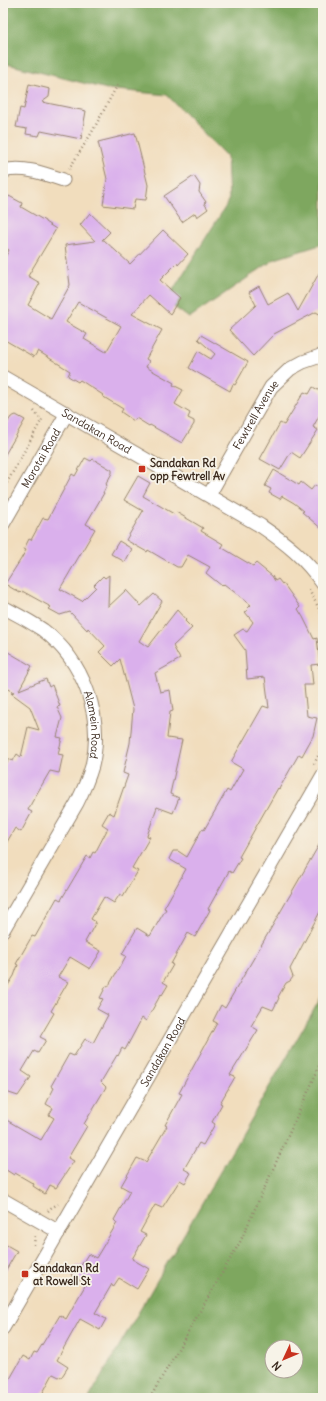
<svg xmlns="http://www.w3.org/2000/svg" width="326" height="1401" viewBox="0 0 326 1401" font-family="Delius,sans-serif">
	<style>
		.forest { fill: #7ea75e; stroke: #5c683e; fill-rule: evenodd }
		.building { fill: #dab0ec; fill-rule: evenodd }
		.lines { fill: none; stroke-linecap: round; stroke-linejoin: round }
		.street-casing { stroke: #96846e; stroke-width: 15 }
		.path { stroke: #96846e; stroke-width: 2.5; stroke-dasharray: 1 3; stroke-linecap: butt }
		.street { stroke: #fff; stroke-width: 13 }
		.poi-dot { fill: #c8321e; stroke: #f7f3e8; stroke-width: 1.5 }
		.labels { text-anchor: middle; stroke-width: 3.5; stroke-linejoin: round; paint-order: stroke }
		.street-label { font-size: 11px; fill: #3b2a1e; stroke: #f7f3e8 }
		.poi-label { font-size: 11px; font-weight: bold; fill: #3b2a1e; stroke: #f7f3e8; text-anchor: start }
	</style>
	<rect width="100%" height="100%" fill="#f7f3e8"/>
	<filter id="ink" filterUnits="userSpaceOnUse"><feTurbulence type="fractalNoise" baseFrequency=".025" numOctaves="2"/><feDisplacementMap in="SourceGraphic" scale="8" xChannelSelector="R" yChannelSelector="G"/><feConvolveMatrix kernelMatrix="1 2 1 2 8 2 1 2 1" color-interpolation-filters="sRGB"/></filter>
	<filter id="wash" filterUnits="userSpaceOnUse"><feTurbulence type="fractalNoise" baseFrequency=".012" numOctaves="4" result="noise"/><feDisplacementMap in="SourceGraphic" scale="16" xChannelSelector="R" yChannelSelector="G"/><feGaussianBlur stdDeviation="0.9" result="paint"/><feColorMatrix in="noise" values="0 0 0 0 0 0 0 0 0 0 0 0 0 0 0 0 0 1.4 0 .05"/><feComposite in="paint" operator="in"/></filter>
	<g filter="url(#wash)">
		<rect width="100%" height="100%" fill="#f1ddbd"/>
		<path class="forest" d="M3,3H323V244L275,259L189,318L166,301L229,201L227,157L167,95L107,89L3,63Z
			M323,994V1398H89ZM272,1347H296V1371H272Z"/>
		<g id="blocks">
			<path class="building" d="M29,84L50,89L49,97L42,102L86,111L81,139L41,131L39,136L26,134L27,129L16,127L20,108L24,109Z
				M135,133L148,185L146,200L135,199L133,209L103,205L107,179L98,142Z
				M194,176L200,185L199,192L206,202L204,203L208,209L197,217L195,213L182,222L164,196Z
				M9,196L22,203L21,207L45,221V222L56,229L28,276L40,283L28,305L51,319L70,285L65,245L95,241L80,225L90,213L110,232L102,240H104L130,264L163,230L188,254L178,265L177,263L160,280L180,298L170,314L149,295L132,314L162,330L146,359L149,361L146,367L174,383L173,385L183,390L175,404L190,413L188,418L194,421V424L182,443L150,425L149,426L136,418L134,421L121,412L123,409L102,396L103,395L80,380L78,382L68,376L70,371L38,351L34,357L3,339V261L9,250L3,246V197L7,199ZM78,302L121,326L106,352L84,339L87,334L66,322Z
				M323,266V316L316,312L274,334L253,356L229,330L256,305L249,292L259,286L268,304L288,293L298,311Z
				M201,335L248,362L235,385L233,384L230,391L189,368L198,351L211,359L215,354L198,339Z
				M313,387L323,393V409L313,427L318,430L300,458L291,452L280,470L260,459L280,423L284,425L304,392L309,394Z
				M16,415L25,420L3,458V421L7,423L11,417Z
				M85,458L91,461L93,459L112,470V473L106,484L107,485L103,493H104L86,524L95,529L60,589L82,601L96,587L94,585L103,576L105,578L109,575L108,607L126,590L141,606L154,594L162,601L139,641L148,647L177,610L186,620L185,621L192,628L173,646L180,659L155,673L160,692L170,690L173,711L170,712L167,738L182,740L170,794L179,798L173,813L157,807L147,836L150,837L132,868L138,871L123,896L120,894L114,903L104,897L91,919L96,922L85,942L101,951L90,969L70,957L58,977L68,982L51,1011L54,1013L40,1037L46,1040L38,1053L34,1051L22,1071L31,1077L18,1096L3,1091V993L14,976L18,965L16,964L32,936L35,937L57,898L61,900L87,856L90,858L93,852L95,853L108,828L102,824L109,812L114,815L128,775L123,773L130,743L133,709L120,659L113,666L99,652L105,646L88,628L87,630L70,612L60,615L49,609L51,607L22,591L20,593L5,584L21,559L26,550L24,549L29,539L31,540L43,518L48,519L72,474L75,476Z
				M274,470L299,485L301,482L311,490L315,485L323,491V530L302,512L304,511L294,503L282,496L280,499L269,493L271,489L265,486Z
				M138,476L150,483L143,496L174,514L176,512L203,528L201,531L223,544L221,547L253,566L256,563L272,576L275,581L278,579L282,584L283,583L300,607L298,609L303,617L314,639L317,638L320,664L311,665L313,685H304L307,716L317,718L313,736L302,756L299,754L279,789L278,788L239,857L241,858L232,873L229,871L208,909L210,910L195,937L188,933L171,964L173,965L163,982L168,985L162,995L161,994L146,1021L142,1018L125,1050L122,1048L118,1056L117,1055L101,1082L106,1087L84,1124L87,1126L68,1158L74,1161L56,1188L50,1185L45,1194L33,1186L34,1184L15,1173L14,1175L3,1168V1118L41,1140L54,1118L49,1115L53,1108L46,1104L54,1088L51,1086L69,1054L74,1056L85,1039L93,1043L108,1015L97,1009L103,999L100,998L106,986L108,987L126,956L122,954L137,928L150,936L166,909L164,908L186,869L169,859L173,851H178L187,857L202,829L204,830L227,790L230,792L243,769L231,762L263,706L269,708L265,677L247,679L245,650L234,635L243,629L247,631L253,622L245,612L248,610L247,609L251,605L224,584L222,586L206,573L210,567L188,555L181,567H177L148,550L147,552L126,540L143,511L124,500Z
				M119,541L132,549L125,562L111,554Z
				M3,649L32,666L19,690L46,679L49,687L52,685L60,706L57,707L62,718L57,737L62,738L58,754L63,755L59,773L50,771L32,802L28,810L32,812L21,832L15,828L3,849V768L9,759L13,761L17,754L21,757L28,727L39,730L30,707L11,693L14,692L3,686Z
				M323,838V906L290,969L293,977L290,981L286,983L278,997L279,998L273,1010L263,1006L251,1026L258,1030L230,1075L235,1077L220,1103L222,1104L212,1122L215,1124L203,1145L199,1143L184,1169L191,1173L185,1183L180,1180L162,1208L155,1205L140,1232L146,1235L132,1259L149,1269L137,1289L119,1278L113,1287L112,1284L95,1313L106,1319L100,1330L80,1319L57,1360L68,1367L61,1378L53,1374L40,1398H3V1391L23,1356L30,1360L34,1352L37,1353L60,1315L66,1319L86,1284L71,1275L77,1265L80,1267L88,1254L96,1258L117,1223L114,1220L130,1191L121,1186L137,1158L146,1162L167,1126L165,1125L182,1094L179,1093L217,1023L213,1021L221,1005L225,1008Z
				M3,1243L17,1251L3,1275Z"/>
		</g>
	</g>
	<g filter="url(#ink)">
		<use href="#blocks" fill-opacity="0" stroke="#96846e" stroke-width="1"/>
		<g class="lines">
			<g class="street-casing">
				<g id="street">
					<path d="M3,171C24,166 43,173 63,180"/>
					<path id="s1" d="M3,377L261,526C286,543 305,558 323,584"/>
					<path id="s2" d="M209,495L271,387L290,369L303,362L323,355"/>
					<path id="s3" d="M3,524L67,413"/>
					<path id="s4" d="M3,607C16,614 30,621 43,630C84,661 104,717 92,766C88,780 83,791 77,803L3,930"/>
					<path d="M3,1200L59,1232"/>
					<path id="s5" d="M3,1328L323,775"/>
				</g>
			</g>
			<path class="path" d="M69,169L91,134L118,84
				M34,411L42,421
				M3,490L41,421
				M309,590L323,616
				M314,764L323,746
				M48,1211L51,1208L58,1204
				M34,1245L35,1235
				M150,1398L240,1242L316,1074L323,1054"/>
			<use href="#street" class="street"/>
		</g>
	</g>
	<g class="poi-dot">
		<rect x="138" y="465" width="8" height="8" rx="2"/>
		<rect x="21" y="1270" width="8" height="8" rx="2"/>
	</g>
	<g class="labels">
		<g class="street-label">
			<text dy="4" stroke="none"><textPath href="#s2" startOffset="93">Fewtrell Avenue</textPath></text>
			<text dy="4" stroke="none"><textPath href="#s1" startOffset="108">Sandakan Road</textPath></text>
			<text dy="4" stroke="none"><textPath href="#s3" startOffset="76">Morotai Road</textPath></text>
			<text dy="4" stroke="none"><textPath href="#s4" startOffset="157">Alamein Road</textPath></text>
			<text dy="4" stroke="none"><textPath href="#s5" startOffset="319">Sandakan Road</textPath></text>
		</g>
		<g class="poi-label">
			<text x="150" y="467">Sandakan Rd<tspan x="150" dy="13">opp Fewtrell Av</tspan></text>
			<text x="33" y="1272">Sandakan Rd<tspan x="33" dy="13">at Rowell St</tspan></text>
		</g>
	</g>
	<rect width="326" height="1401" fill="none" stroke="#f7f3e8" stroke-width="16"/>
	<g transform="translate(284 1359) rotate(226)"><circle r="19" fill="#f7f3e8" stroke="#aca397"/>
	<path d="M0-3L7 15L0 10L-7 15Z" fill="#c8321e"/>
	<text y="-6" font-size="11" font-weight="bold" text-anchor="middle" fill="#3b2a1e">N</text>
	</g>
</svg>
